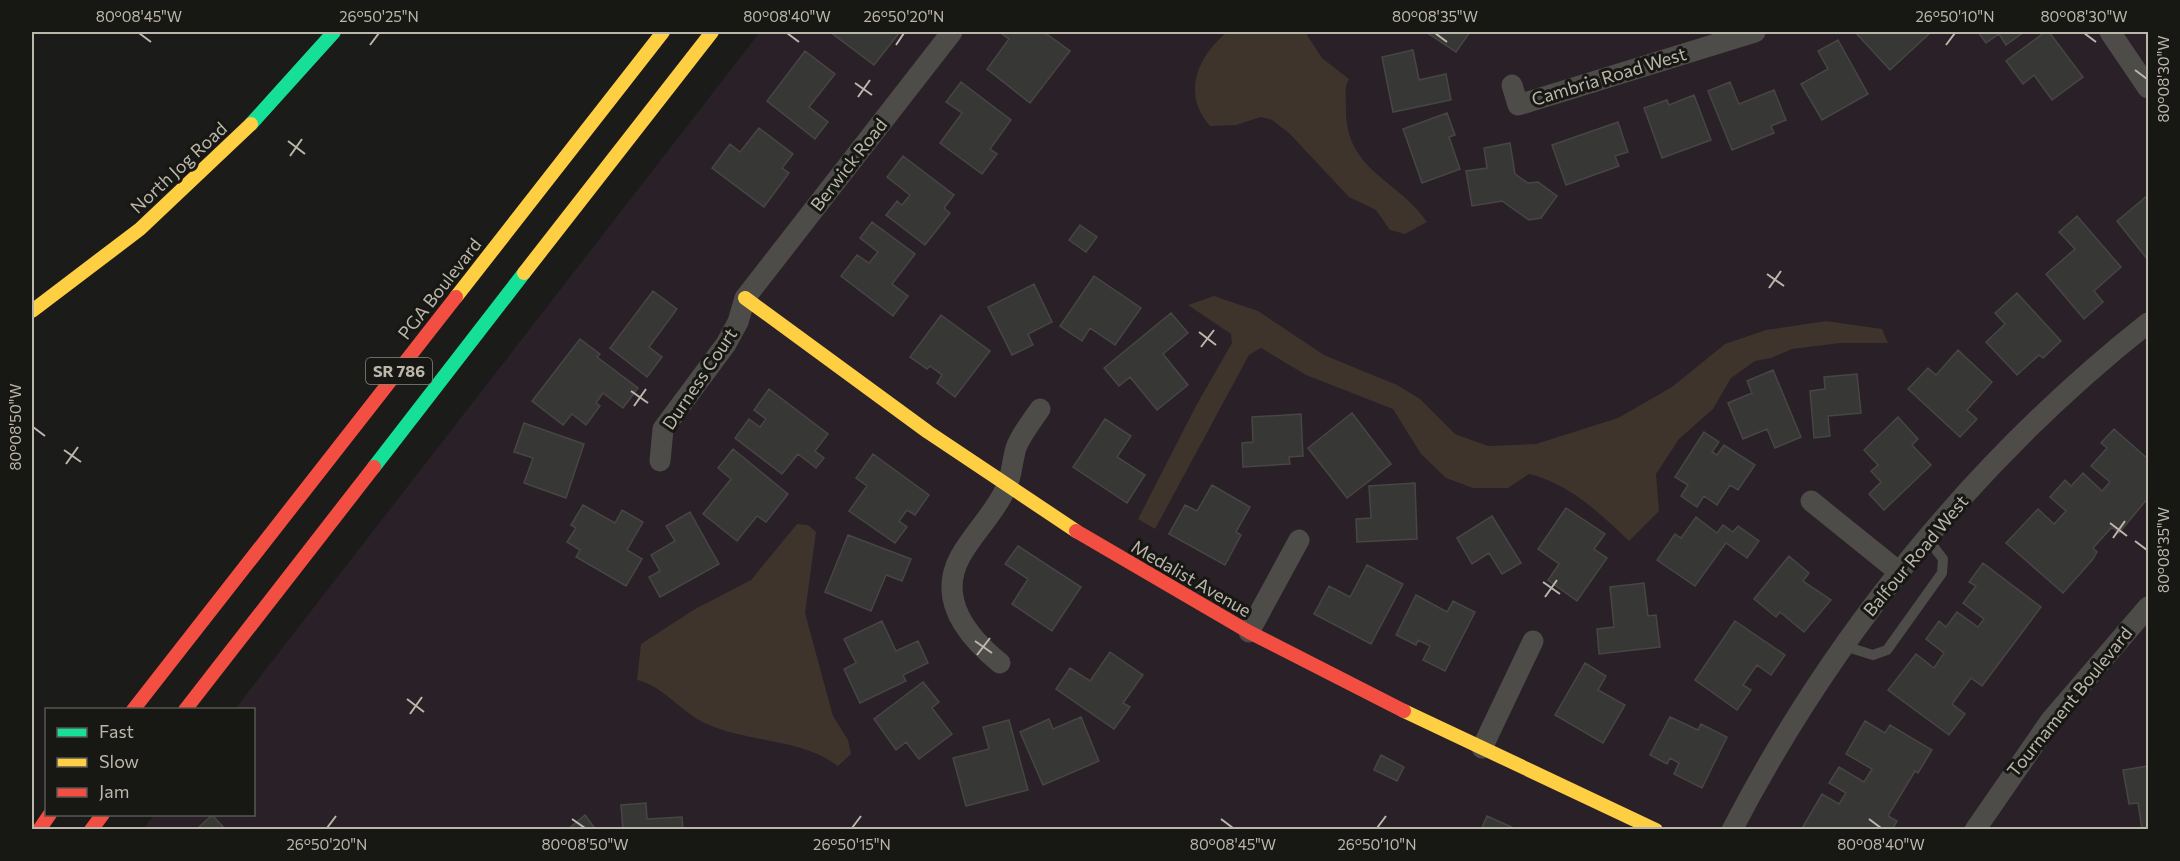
<svg xmlns="http://www.w3.org/2000/svg" width="2180" height="861" viewBox="0 0 2180 861" font-family="Commissioner,sans-serif">
	<style>
		.green { fill: #292028 }
		.water { fill: #3e342c }
		.building { fill: #373735; stroke: #474643; stroke-width: 1.5 }
		.lines { fill: none; stroke-linecap: round; stroke-linejoin: round }
		.lane { stroke: #4e4c48; stroke-width: 10 }
		.street { stroke: #4e4c48; stroke-width: 21 }
		.fast { stroke: #16e098; stroke-width: 14 }
		.slow { stroke: #ffcf43; stroke-width: 14 }
		.jam { stroke: #f24e42; stroke-width: 14 }
		.ticks { fill: none; stroke: #bcb7ab; stroke-width: 2 }
		.labels { text-anchor: middle; stroke-width: 6; stroke-linejoin: round; paint-order: stroke }
		.shield { fill: #171714; stroke: #8a877e; stroke-width: 1.5 }
		.shield-label { font-size: 16px; font-weight: bold; fill: #bcb7ab }
		.street-label { font-size: 18px; fill: #bcb7ab; stroke: #171714 }
		.neatline { fill: none; stroke: #bcb7ab; stroke-width: 2 }
		.ticks-label { font-size: 15px; text-anchor: middle; fill: #bcb7ab }
	</style>
	<rect width="100%" height="100%" fill="#1b1b1a"/>
	<path class="green" d="M760,32H2148V829L142,830L154,815L254,814V710L235,709Z"/>
	<path class="water" d="M1227,32H1305L1322,58L1349,79C1344,87 1346,97 1346,106C1344,171 1397,178 1427,222L1405,234L1390,230L1376,210L1349,197L1289,133L1272,120L1261,117L1236,125L1210,126C1181,94 1198,56 1227,32Z
		M1214,296L1258,311L1324,355L1397,385L1420,399L1455,434L1488,446L1536,444L1618,418L1672,387L1725,344L1766,330L1826,321L1882,329L1888,343H1840L1792,349L1771,358L1755,361L1731,378L1713,409L1679,439L1656,474L1659,511L1629,541C1600,513 1568,483 1529,474L1508,488H1473L1446,478L1421,454L1393,409L1306,375L1261,348L1249,355L1155,529L1138,519L1197,404L1232,343L1231,334L1188,305Z
		M797,524L808,525L816,532L805,613L833,716L848,740L851,754L838,766C801,738 749,743 707,724C681,713 664,686 637,680L641,644L695,609L751,580Z"/>
	<path class="building" d="M830,32H900L874,65Z
		M999,32H1044L1070,51L1030,103L987,69L1009,39Z
		M1426,32H1470L1456,52Z
		M1855,32H1927L1929,34L1890,70Z
		M1978,32H2024L2006,45L1999,34L1986,43Z
		M2045,32H2049L2083,77L2052,100L2034,75L2023,84L2006,61Z
		M1838,40L1868,94L1822,120L1801,84L1828,69L1818,51Z
		M1413,50L1419,80L1446,74L1451,100L1393,112L1382,57Z
		M805,51L835,74L809,107L828,122L815,139L767,101Z
		M961,82L1011,120L990,149L997,154L982,174L940,143L962,113L946,102Z
		M1730,82L1739,104L1774,90L1786,120L1771,126L1774,133L1732,150L1708,91Z
		M1694,95L1711,140L1662,158L1644,108L1667,100L1669,105Z
		M1447,113L1455,135L1449,137L1460,169L1422,183L1403,129Z
		M1618,122L1628,152L1615,156L1619,166L1566,185L1552,145Z
		M759,128L793,154L782,168L789,173L764,207L712,168L730,144L740,152Z
		M1510,143L1515,174L1528,183L1538,182L1557,196L1541,218L1529,220L1502,201L1472,206L1466,171L1487,168L1484,148Z
		M903,156L954,195L944,208L950,213L925,245L886,215L897,201L902,205L910,195L887,177Z
		M2148,195V260L2117,221Z
		M2077,216L2121,267L2094,291L2103,302L2084,319L2046,274L2075,249L2059,232Z
		M872,222L915,254L892,284L908,296L893,316L841,276L857,255L869,263L878,252L860,238Z
		M1080,225L1097,237L1086,252L1069,240Z
		M1094,276L1141,308L1115,345L1090,328L1082,341L1060,326Z
		M1034,284L1052,322L1028,334L1033,345L1012,355L988,307Z
		M653,291L677,309L649,347L662,357L647,377L610,348Z
		M2017,293L2061,341L2043,358L2039,355L2017,375L1986,342L2005,324L1995,313Z
		M1171,313L1188,333L1163,354L1188,385L1157,410L1130,377L1119,386L1104,368Z
		M941,315L990,351L955,397L937,383L942,375L930,366L927,369L910,357Z
		M580,339L600,354L597,357L638,388L623,408L603,393L596,403L600,406L586,425L572,414L563,425L532,401Z
		M1958,350L1992,382L1967,410L1977,419L1960,437L1908,389L1928,368L1936,375Z
		M1773,370L1801,437L1775,448L1767,429L1743,439L1728,403L1752,393L1747,381Z
		M1857,374L1861,413L1828,416L1830,436L1814,438L1810,391L1825,389L1824,377Z
		M769,389L828,434L815,451L824,458L816,468L798,454L782,474L735,438L749,419L760,427L766,419L754,410Z
		M1352,413L1391,464L1347,498L1308,448Z
		M1301,414L1303,456L1289,457L1290,464L1243,467L1242,443L1253,442L1252,417Z
		M1898,417L1918,439L1912,445L1931,465L1884,510L1869,494L1881,482L1871,471L1878,465L1864,450Z
		M1105,419L1131,436L1117,457L1145,475L1127,503L1073,467Z
		M524,423L584,444L566,498L524,483L533,458L514,452Z
		M2114,429L2148,459V498L2119,533L2112,527L2093,548L2097,552L2093,559L2063,593L2006,543L2038,509L2054,524L2066,511L2050,497L2065,480L2071,486L2083,473L2102,491L2110,482L2091,466L2107,448L2101,443Z
		M1704,432L1719,442L1712,452L1717,455L1724,445L1755,465L1738,490L1730,485L1717,505L1704,496L1697,507L1681,496L1688,485L1675,477Z
		M733,449L788,494L766,522L757,516L737,541L703,514L731,479L718,468Z
		M873,454L929,495L915,515L907,510L899,521L907,527L895,543L849,511L867,486L856,478Z
		M1415,483L1417,539L1357,542L1356,519L1371,518L1369,486Z
		M1212,485L1250,507L1236,532L1241,535L1225,565L1169,534L1185,505L1197,511Z
		M583,505L615,523L622,510L643,522L627,550L642,559L626,586L576,557L580,550L567,542L576,528L571,525Z
		M1566,508L1605,534L1594,549L1607,558L1577,601L1548,580L1559,564L1538,549Z
		M690,512L719,564L660,597L649,577L660,571L651,555L675,541L666,526Z
		M1492,516L1521,563L1502,574L1489,553L1472,564L1457,538Z
		M1696,517L1717,533L1723,525L1733,532L1738,526L1759,541L1747,558L1726,543L1695,586L1657,560L1675,534L1681,538Z
		M848,535L911,559L902,581L886,575L871,611L825,592Z
		M1018,546L1081,587L1052,631L1012,604L1028,579L1005,564Z
		M1789,556L1809,573L1803,581L1831,600L1804,632L1780,612L1776,617L1754,599Z
		M1983,563L2041,607L1982,686L1971,678L1952,704L1965,714L1949,735L1888,690L1916,654L1934,668L1944,653L1926,639L1939,621L1946,627L1957,612L1978,627L1984,619L1963,603L1976,586L1969,582Z
		M1367,565L1403,584L1371,644L1314,614L1329,586L1350,597Z
		M1644,583L1648,616L1656,615L1660,647L1599,654L1597,629L1614,627L1610,587Z
		M1416,595L1447,612L1453,601L1475,612L1445,671L1423,660L1430,646L1418,640L1416,645L1396,635Z
		M882,621L896,651L918,641L928,663L903,675L906,681L860,703L844,669L856,663L844,639Z
		M1735,621L1785,655L1771,675L1757,665L1743,685L1751,690L1737,710L1695,680Z
		M1110,652L1143,675L1123,703L1130,707L1114,729L1056,689L1070,668L1090,681Z
		M1585,663L1606,676L1598,690L1625,705L1603,743L1555,715Z
		M923,682L939,702L932,708L952,734L919,759L906,742L896,750L874,719Z
		M1081,717L1099,761L1043,785L1020,732L1049,719L1053,729Z
		M1670,717L1698,730L1701,724L1727,737L1702,788L1674,774L1679,763L1670,758L1667,764L1650,755Z
		M1009,720L1028,790L966,806L953,758L989,749L983,727Z
		M1865,721L1885,733L1890,725L1932,750L1918,773L1915,771L1888,816L1897,821L1892,830H1801L1822,794L1839,804L1846,793L1829,783L1839,767L1864,782L1872,769L1846,754Z
		M1381,755L1404,767L1397,781L1374,770Z
		M2148,766V830H2142L2138,803L2129,804L2123,770Z
		M646,803L647,819L682,817L683,830H623L621,805Z
		M212,815L226,830H196Z
		M585,815L596,830H567Z
		M1487,816L1518,830H1481Z"/>
	<g class="lines">
		<path class="lane" d="M1844,646L1873,655L1887,650L1942,573L1943,559L1927,538"/>
		<path class="street" d="M2110,32L2148,88
			M1512,85L1518,105L1755,32
			M660,461L663,429L726,344L738,322L745,298L952,32
			M1811,501L1899,572
			M1249,632L1299,540
			M1000,663C968,637 937,600 960,557C973,533 995,513 1006,488C1012,476 1012,461 1016,448C1021,434 1032,421 1040,409
			M1482,748L1533,641
			M1732,830C1833,635 1976,459 2148,323
			M1975,830L2051,720L2148,607"/>
		<path class="fast" d="M251,124L334,32
			M374,467L524,273"/>
		<path class="slow" d="M524,273L712,32
			M456,297L663,32
			M745,298L928,432L1076,531
			M32,311L140,229L251,124
			M1404,711L1656,830"/>
		<path class="jam" d="M1076,531L1249,632L1404,711
			M133,710L456,297
			M185,710L374,467
			M39,830L50,814
			M91,830L103,814"/>
	</g>
	<path class="ticks" d="M139,33L151,42M787,33L799,42M1435,33L1447,42M2084,33L2096,42M370,45L379,33M896,45L904,33M1946,45L1955,33M2135,70L2147,79M855,83L872,95M858,97L870,80M288,141L305,154M290,156L302,139M1767,274L1784,286M1769,288L1781,271M1199,332L1216,345M1201,347L1214,330M631,391L648,403M634,406L646,389M33,427L45,436M64,450L81,462M66,464L78,447M2110,523L2127,536M2113,538L2125,521M2135,541L2147,550M1543,582L1560,594M1545,597L1557,580M975,641L992,653M977,655L990,638M407,699L424,712M410,714L422,697M572,819L585,828M1221,819L1233,828M1869,819L1881,828M327,828L336,816M852,828L861,816M1377,828L1386,816"/>
	<g class="labels">
		<rect class="shield" x="366" y="358" width="66" height="26" rx="4.5"/>
		<g class="shield-label">
			<text x="399" y="377">SR 786</text>
		</g>
		<g class="street-label">
			<text transform="translate(1609 77) rotate(-17)" y="6">Cambria Road West</text>
			<text transform="translate(849 165) rotate(-52)" y="6">Berwick Road</text>
			<text transform="translate(179 168) rotate(-43)" y="6">North Jog Road</text>
			<text transform="translate(440 289) rotate(-52)" y="6">PGA Boulevard</text>
			<text transform="translate(700 379) rotate(-56)" y="6">Durness Court</text>
			<text transform="translate(1916 556) rotate(-50)" y="6">Balfour Road West</text>
			<text transform="translate(1191 579) rotate(30)" y="6">Medalist Avenue</text>
			<text transform="translate(2070 702) rotate(-51)" y="6">Tournament Boulevard</text>
		</g>
	</g>
	<rect width="2180" height="861" fill="none" stroke="#171714" stroke-width="66"/>
	<rect x="45" y="708" width="210" height="108" fill="#171714" stroke="#595750" stroke-width="1.5"/>
	<rect x="57" y="728" width="30" height="9" fill="#16e098" stroke="#595750" stroke-width="1.5"/>
	<text x="99" y="738" font-size="18" fill="#bcb7ab">Fast</text>
	<rect x="57" y="758" width="30" height="9" fill="#ffcf43" stroke="#595750" stroke-width="1.5"/>
	<text x="99" y="768" font-size="18" fill="#bcb7ab">Slow</text>
	<rect x="57" y="788" width="30" height="9" fill="#f24e42" stroke="#595750" stroke-width="1.5"/>
	<text x="99" y="798" font-size="18" fill="#bcb7ab">Jam</text>
	<rect x="33" y="33" width="2114" height="795" class="neatline"/>
	<g class="ticks-label">
		<text x="139" y="22">80°08'45"W</text>
		<text x="379" y="22">26°50'25"N</text>
		<text x="787" y="22">80°08'40"W</text>
		<text x="904" y="22">26°50'20"N</text>
		<text x="1435" y="22">80°08'35"W</text>
		<text x="1955" y="22">26°50'10"N</text>
		<text x="2084" y="22">80°08'30"W</text>
		<text transform="translate(2164 79) rotate(-90)" y="5">80°08'30"W</text>
		<text transform="translate(16 427) rotate(-90)" y="5">80°08'50"W</text>
		<text transform="translate(2164 550) rotate(-90)" y="5">80°08'35"W</text>
		<text x="327" y="850">26°50'20"N</text>
		<text x="585" y="850">80°08'50"W</text>
		<text x="852" y="850">26°50'15"N</text>
		<text x="1233" y="850">80°08'45"W</text>
		<text x="1377" y="850">26°50'10"N</text>
		<text x="1881" y="850">80°08'40"W</text>
	</g>
</svg>
